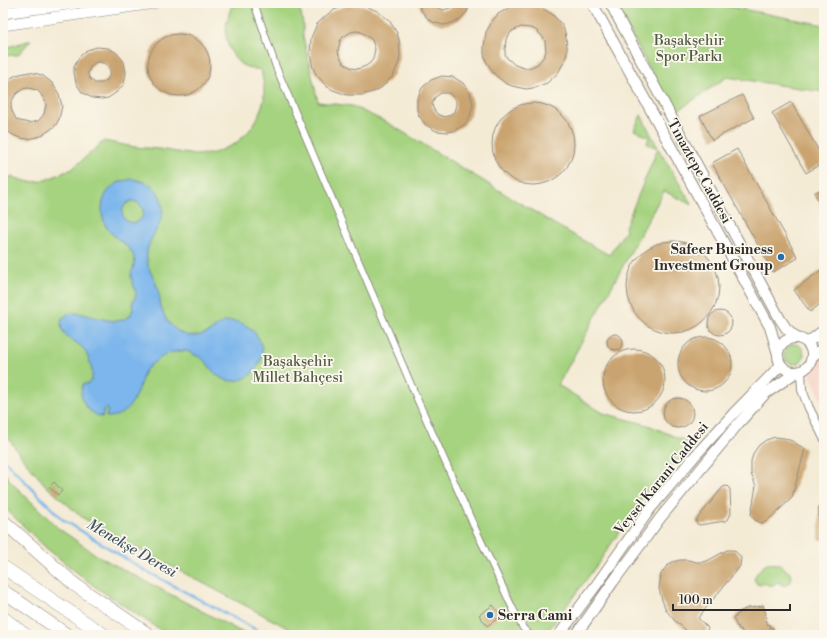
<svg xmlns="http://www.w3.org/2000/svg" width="827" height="638" viewBox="0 0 827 638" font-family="'Libre Bodoni',serif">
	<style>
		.built { fill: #f6d1c5 }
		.green { fill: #a6d380; stroke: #687f56 }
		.water { fill: #7bb6ec; stroke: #53708c; fill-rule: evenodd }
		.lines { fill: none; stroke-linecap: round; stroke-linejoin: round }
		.stream { stroke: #7bb6ec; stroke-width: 2.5 }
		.building { fill: #caa470; fill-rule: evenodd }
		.pedestrian-casing { stroke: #908b80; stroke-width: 8 }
		.minor-casing { stroke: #908b80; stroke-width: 10 }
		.tertiary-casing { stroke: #908b80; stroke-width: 12 }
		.secondary-casing { stroke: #908b80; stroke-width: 12 }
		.trunk-casing { stroke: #908b80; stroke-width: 14 }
		.pedestrian { stroke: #fff; stroke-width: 6 }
		.minor { stroke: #fff; stroke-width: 8 }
		.tertiary { stroke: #fff; stroke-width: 10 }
		.secondary { stroke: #fff; stroke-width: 11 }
		.trunk { stroke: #fff; stroke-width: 13 }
		.poi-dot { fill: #1f6fb2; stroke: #fbf7ec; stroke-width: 1.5 }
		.labels { text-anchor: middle; stroke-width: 3.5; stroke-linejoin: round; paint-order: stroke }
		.park-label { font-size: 14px; fill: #505d44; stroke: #fbf7ec }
		.street-label { font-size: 14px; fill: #2b2b2b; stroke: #fbf7ec }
		.poi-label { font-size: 14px; font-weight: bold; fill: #2b2b2b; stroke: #fbf7ec; text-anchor: end }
		.water-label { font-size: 15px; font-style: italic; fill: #435565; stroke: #fbf7ec }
	</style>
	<rect width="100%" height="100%" fill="#fbf7ec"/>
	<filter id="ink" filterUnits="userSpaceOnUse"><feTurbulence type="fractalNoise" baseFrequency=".025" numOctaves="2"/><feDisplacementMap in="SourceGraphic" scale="8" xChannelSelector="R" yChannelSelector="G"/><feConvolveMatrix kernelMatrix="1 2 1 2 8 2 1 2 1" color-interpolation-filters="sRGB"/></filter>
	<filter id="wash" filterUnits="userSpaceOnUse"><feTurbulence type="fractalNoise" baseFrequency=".012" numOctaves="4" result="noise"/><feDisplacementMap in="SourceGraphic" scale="16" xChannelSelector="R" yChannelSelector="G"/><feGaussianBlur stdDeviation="0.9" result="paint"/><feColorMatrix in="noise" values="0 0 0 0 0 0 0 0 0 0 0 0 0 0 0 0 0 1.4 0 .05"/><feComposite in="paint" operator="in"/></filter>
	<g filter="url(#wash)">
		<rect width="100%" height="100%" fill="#f4ebd5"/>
		<path class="built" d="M824,355V407L811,376L812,368L815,362Z"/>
		<path class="green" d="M250,3H295L297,5L301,13L303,24V36L318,102L352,106L388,123L556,225L609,255L626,230L625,227L658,148L647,144L649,137L634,130L641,115L658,148L692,205L664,191L558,385L603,413L648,425L694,445L647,491L597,565L545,635H307L299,634L148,554L83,518L46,486L20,455L3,430V178L12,177L29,182L43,181L72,169L104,141L134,147L159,149L195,155L214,153L235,144L249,131L258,117L264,100V85L261,70C254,69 248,68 242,65C233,59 225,42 226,32C226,23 229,15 231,7Z
			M615,3H711L824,25V92L727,77L673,114Z
			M31,40L18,55L3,56V46L8,47Z
			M784 354a10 10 0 1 1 20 0a10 10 0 1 1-20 0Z
			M3,470L10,481L58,528L98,556L247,635H168L94,586L45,547L3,506Z
			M769,563L778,564L790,573L791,578L790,582L785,586L779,583L778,581C774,586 769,587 765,583L763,584H757L754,579C757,571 761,567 769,563Z"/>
		<path class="water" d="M132,179C143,181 154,184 159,195C160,198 162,201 162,204C167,224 145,238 147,258C147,268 154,277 157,286C159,293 160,300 161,307C167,328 187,344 209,332C214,329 218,324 224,322C242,317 262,333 262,352C262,360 257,370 250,375C238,384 223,383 213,371C210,368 208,364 206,362C202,358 197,356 193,354C189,352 186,350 181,351C168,352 162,356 152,364C150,366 147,368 145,371C143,374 142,378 141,382C133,400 130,417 106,417L108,409L105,408L102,417C91,414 83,406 81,394C81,391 82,387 83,384C100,385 89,359 85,351C80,343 68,339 64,333C60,327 60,320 65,316C75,306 106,325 122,320C125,319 128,317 130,316L133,309L132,304C141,288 131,288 131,275C132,269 136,263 134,257C130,244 114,239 107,228C97,212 102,189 120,182C124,180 128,180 132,179ZM131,201C144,201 148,218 136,222C122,226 116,207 131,201Z"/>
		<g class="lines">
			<path class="stream" d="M3,459L62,519L144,570L266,635"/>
		</g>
		<g id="blocks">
			<path class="building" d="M418,3H435L437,7L443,10L450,8L455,3H470L467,12L459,20L449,24L443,25L433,22L428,19L421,10Z
				M525,4L540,7L552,14L562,25L565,32L567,46V53L565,60L558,73L547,83L533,88L526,89L512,86L505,83L494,74L486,61L484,54V47L486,32L493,20L498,14L511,7ZM521,27L531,28L536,30L543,37L545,41L546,51L544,56L538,64L529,68H524L515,65L507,58L505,54V49L506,39L512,31Z
				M348,5H363L377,11L389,20L397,33L399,40L400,55L399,62L393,76L382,87L376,91L362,95H347L333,90L326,86L316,74L313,68L310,53L311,38L317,24L328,14L334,10ZM356,31L361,32L369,37L372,40L375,49L373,59L370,63L366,66L357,69L352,68L344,64L339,55L338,51L340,41L343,37L351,32Z
				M148 65a31 31 0 1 1 62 0a31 31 0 1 1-62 0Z
				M97,47L108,48L117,53L124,62L126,73L124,84L117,92L108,98L102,99L92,98L82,92L76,83L74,72V67L79,57L87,50ZM96,62H100L106,64L110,70V74L107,80L102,83H95L90,79L88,75V72L91,66Z
				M29,72L42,75L52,83L59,94L62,106L59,119L56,125L51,129L41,136L28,139L21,138L15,136L10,133L3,126V85L11,78L16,75ZM28,88L37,90L40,93L45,101L46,105L44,114L41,118L38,121L29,123L20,121L16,119L12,111L11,107V102L16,94L23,89Z
				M442,76L453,77L463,83L470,93L473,104L470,116L464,125L454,131L448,132L436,131L426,125L419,116L417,110V99L422,88L431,80ZM441,93H449L454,98L456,101V105L454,112L448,116L444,117L437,114L433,108L432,104L435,97Z
				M742,95L754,118L712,140L700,116Z
				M791,102L824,160V162L806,173L772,113Z
				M492 144a41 41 0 1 1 82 0a41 41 0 1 1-82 0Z
				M737,149L798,258L773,272L712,163Z
				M824,188V210L814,193Z
				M627 287a46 46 0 1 1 92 0a46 46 0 1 1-92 0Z
				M824,268V301L810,312L794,290Z
				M708 323a12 12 0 1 1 24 0a12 12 0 1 1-24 0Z
				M607 342a8 8 0 1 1 16 0a8 8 0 1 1-16 0Z
				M678 364a27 27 0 1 1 54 0a27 27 0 1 1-54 0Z
				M603 380a31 31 0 1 1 62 0a31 31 0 1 1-62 0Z
				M663 413a15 15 0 1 1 30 0a15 15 0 1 1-30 0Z
				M775,437L784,438L792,441L805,449L792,498L767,521L761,523L755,520L751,515L756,486L751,474V461L754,452L759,445L766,440Z
				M54,482L62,491L58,495L49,487Z
				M727,486L729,488L730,490L731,513L729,518L725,521L699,525L697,524L696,521L697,519L723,487Z
				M819,506H824V540H819Z
				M727,550H734L739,555L741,558L740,566L698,618L708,628L705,635H694L687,631L675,621L666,610L662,600L659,589L661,574L666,567L672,562L680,560H688L696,562H703L709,560Z
				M493,605L501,616L487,626L479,615Z
				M763,605L766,614L765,615L767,618L766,619L768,625L769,624L770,628L772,627L776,635H743L741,629L739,630L738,626L737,627L733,618L736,617V615L740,613L739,612L750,607L751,608L757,606L758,607Z"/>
		</g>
	</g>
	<g filter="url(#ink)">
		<use href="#blocks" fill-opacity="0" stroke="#908b80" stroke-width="1"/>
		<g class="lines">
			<g class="pedestrian-casing">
				<path id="pedestrian" d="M254,3L276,67L418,401L474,526L513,609L523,628L530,635"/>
			</g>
			<g class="minor-casing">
				<path id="minor" d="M801,372L802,390L809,408L824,438"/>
			</g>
			<g class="tertiary-casing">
				<path id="tertiary" d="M592,3L770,327L778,354
					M610,3L780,319L786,328L797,338
					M778 355a17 17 0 1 1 34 0a17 17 0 1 1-34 0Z
					M807,343L824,330
					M813,356L824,347
					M559,635L597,584L650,509L694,457L733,414L781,365
					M576,635L613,582L661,517L738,424L765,394L795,373"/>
			</g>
			<g class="secondary-casing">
				<path id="secondary" d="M3,13L75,3
					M3,25L154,3"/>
			</g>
			<g class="trunk-casing">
				<path id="trunk" d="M3,521L74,584L149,635
					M3,567L104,635
					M3,591L67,635
					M3,618L25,635"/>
			</g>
			<use href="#pedestrian" class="pedestrian"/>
			<use href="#minor" class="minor"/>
			<use href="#tertiary" class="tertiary"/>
			<use href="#secondary" class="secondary"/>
			<use href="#trunk" class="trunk"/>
		</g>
	</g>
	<g class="poi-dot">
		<circle cx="781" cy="257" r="4"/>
		<circle cx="490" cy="615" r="4"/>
	</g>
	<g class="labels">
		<g class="park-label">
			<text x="689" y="45">Başakşehir<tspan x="689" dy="16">Spor Parkı</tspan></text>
			<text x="298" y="366">Başakşehir<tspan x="298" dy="16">Millet Bahçesi</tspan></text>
		</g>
		<g class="street-label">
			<text transform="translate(700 171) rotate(61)" y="5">Tınaztepe Caddesi</text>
			<text transform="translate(661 478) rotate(-51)" y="5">Veysel Karani Caddesi</text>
		</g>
		<g class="poi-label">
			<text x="773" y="254">Safeer Business<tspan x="773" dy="16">Investment Group</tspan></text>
			<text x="498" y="620" text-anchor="start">Serra Cami</text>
		</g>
		<g class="water-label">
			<text transform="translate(132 548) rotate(30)" y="5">Menekşe Deresi</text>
		</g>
	</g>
	<rect width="827" height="638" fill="none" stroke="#fbf7ec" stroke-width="16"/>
	<path d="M673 604v6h117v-6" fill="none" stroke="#2b2b2b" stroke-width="2"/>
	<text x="679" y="604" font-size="12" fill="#2b2b2b" stroke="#fbf7ec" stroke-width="3" paint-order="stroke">100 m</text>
</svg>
